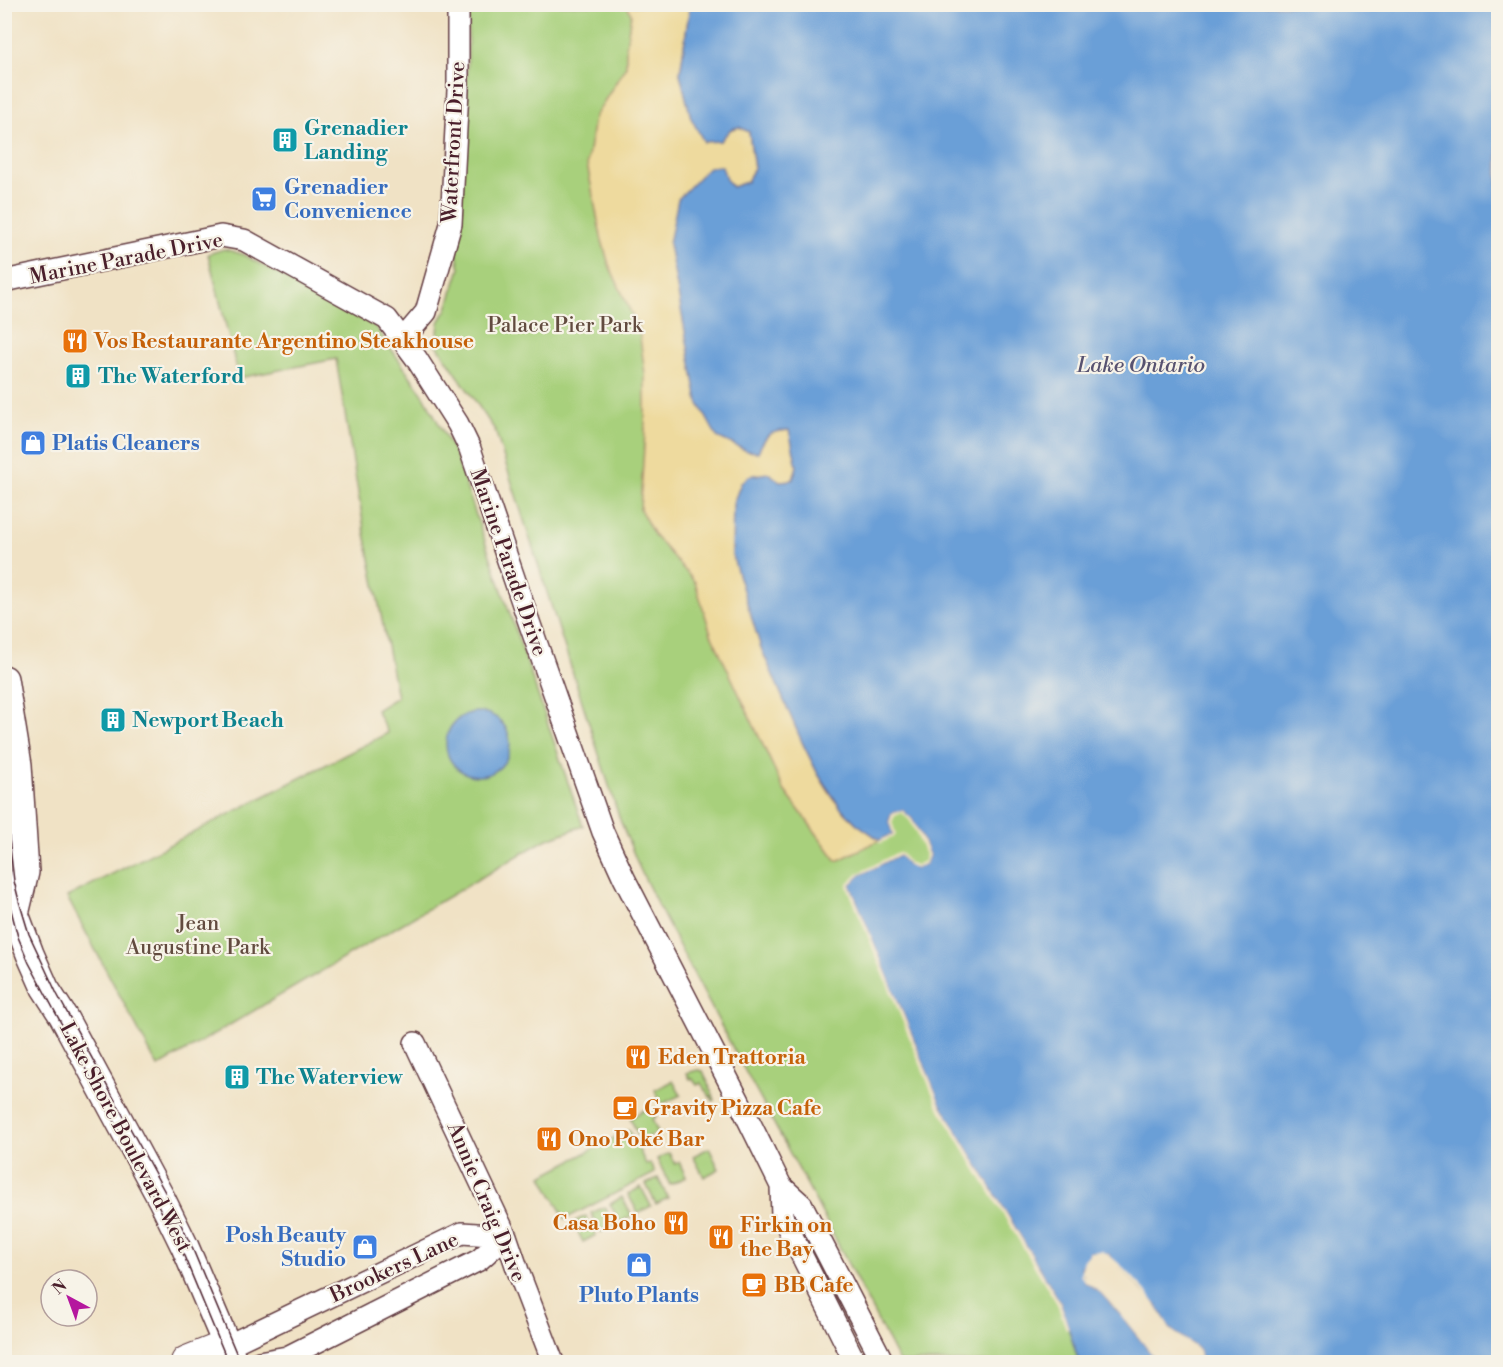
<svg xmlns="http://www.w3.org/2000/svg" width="1503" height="1367" viewBox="0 0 1503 1367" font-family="'Libre Bodoni',serif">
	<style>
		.green { fill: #a8d07b; stroke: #797853; stroke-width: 1.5 }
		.sand { fill: #eeda9e; stroke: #9c7c64; stroke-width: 1.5 }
		.water { fill: #6a9fd7; stroke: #5a5f81; stroke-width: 1.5 }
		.pier { fill: #f0e2c5 }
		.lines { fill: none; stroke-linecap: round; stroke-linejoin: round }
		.minor-casing { stroke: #633c42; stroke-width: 24 }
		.major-casing { stroke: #633c42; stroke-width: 30 }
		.highway-casing { stroke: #633c42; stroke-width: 34 }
		.minor { stroke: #fff; stroke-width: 21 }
		.major { stroke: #fff; stroke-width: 27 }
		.highway { stroke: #fff; stroke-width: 32 }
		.tram { stroke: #4a1f2b; stroke-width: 1.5 }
		.labels { text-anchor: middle; stroke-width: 4.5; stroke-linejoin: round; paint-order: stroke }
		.culture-label { font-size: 21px; font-weight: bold; fill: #0d838f; stroke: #f7f3e8; text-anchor: start }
		.street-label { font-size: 21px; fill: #4a1f2b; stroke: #f7f3e8 }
		.shop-label { font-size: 21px; font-weight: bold; fill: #366cbe; stroke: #f7f3e8; text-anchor: start }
		.park-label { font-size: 21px; fill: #624b3f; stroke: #f7f3e8 }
		.food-label { font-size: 21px; font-weight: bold; fill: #c56008; stroke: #f7f3e8; text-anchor: start }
		.water-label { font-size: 22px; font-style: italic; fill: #575270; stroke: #f7f3e8 }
	</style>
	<rect width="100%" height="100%" fill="#f7f3e8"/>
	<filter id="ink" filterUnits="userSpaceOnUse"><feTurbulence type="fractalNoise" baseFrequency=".0167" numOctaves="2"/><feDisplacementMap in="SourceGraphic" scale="12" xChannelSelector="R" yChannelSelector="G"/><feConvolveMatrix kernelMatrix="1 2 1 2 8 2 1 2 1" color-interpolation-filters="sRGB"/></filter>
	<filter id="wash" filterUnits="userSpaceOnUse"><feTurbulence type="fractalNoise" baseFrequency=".008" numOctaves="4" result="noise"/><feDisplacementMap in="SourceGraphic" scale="24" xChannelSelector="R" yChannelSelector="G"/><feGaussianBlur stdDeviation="1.35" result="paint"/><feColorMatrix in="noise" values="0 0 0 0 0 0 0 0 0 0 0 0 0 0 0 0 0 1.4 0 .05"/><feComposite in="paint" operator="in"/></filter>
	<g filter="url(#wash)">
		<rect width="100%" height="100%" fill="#f0e2c5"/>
		<path class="green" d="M469,5H690L680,74L889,822L892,813L902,810L912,819L929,855L926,863L850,885L940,1103L1060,1302L1079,1362H899L810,1190L737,1056L666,921L640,869L620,820L495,430L437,345L439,322L447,309L460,268L455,246L467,79Z
			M224,249L242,254L376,327L424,396L455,454L583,826L545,840L158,1067L67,897L388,733L376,710L397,697L364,528L336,359L239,378L208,254Z
			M698,1070L703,1071L715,1100L713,1101L711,1096L710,1097L707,1091H706L701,1083L697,1085L692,1078L690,1079L687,1073Z
			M673,1081L681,1095L662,1104L655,1090Z
			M650,1107L656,1117L652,1119L658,1132L641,1141L630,1118Z
			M629,1130L646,1164L650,1163L655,1173L565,1219L542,1176Z
			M709,1148L719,1169L704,1177L693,1156Z
			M669,1153L675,1164L679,1162L686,1177L670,1185L657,1159Z
			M658,1178L668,1198L656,1204L646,1184Z
			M641,1187L651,1206L638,1213L628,1194Z
			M622,1197L632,1216L620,1222L610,1204Z
			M605,1207L614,1225L601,1232L591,1213Z
			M586,1216L596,1235L583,1242L573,1222Z"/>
		<path class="sand" d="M627,5H690L680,74L720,141L731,129L739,127L749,132L754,168L747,182L732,187L726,179L765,438L772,432L790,430L797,466L793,480L780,481L802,742C813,764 824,788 840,807C851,821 866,830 880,840L837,861L784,790L711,634L695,582L654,535L640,509L645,431V374L639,330L609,265L601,237L587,164L594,118L626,66V46L631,14Z"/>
		<path class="water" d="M690,5H1498V1362H1201L1199,1350L1170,1329L1157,1306L1108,1254L1091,1252L1081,1268L1085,1282L1101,1293L1120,1314L1158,1362H1079L1060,1302L940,1103L850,885L860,875L899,855L907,864L916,869L926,863L929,855L921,836L912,819L902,810L892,813L889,821L893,834L880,840L857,824L840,807L818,774L802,742L761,648L732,555L733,504L741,483L749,476L768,473L780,481L793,480L797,466L789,430C768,432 767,433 758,452L747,451L717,437L698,402L669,244L678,199L709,167L722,166L726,179L732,187L747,182L754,168L749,132L739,127L731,129L720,141L704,142L691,118L680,74Z
			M446 744a32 32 0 1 1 64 0a32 32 0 1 1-64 0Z"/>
		<path class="pier" d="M902,810L912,819L921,836L929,855L926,863L916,869L907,864L899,855L860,875L850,885L940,1103L1060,1302L1069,1329H1066L1057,1304L937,1105L847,886L848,883L859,873L898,852L901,853L908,862L916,865L924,861L925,855L918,838L910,821L902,813L895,816L892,822L896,834L895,836L881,843L877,842L893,834L889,822L892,813Z
			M1102,1251L1108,1254L1124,1268L1145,1290L1157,1306L1170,1329L1199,1350L1201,1362H1198L1197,1352L1167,1331L1154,1307L1143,1292L1122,1270L1106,1256L1101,1254L1093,1255L1087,1262L1083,1275L1087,1280L1103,1291L1122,1312L1161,1362H1158L1120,1314L1101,1293L1085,1282L1080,1275L1084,1260L1091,1252Z"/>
	</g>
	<g filter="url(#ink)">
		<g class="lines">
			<g class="minor-casing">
				<path id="minor" d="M4,281L221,236L244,240L387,319L416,358L458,424L470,449L528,619L603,832L624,878L738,1099L781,1186L802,1205L883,1362
					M403,339L426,312L451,224L458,90V4
					M415,1043L506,1236L518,1271L553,1362
					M781,1186L782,1216L855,1362
					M227,1346L462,1233L506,1236
					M259,1362L287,1357L479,1260L506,1236"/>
			</g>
			<g class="major-casing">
				<path id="major" d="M4,679L18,765L25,872L15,914
					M4,901L15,914L30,954L45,988L63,1016L162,1200L185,1247L234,1362"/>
			</g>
			<g class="highway-casing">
				<path id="highway" d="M187,1362L227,1346"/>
			</g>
			<use href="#minor" class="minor"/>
			<use href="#major" class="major"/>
			<use href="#highway" class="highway"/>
			<path class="tram" d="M4,796L14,881L19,901L29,934L57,994L166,1194L191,1245L240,1362
				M4,883L18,937L29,963L152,1193L184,1256L228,1362"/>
		</g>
	</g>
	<defs>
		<g id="building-square" transform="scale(1.35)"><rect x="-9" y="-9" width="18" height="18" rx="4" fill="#0f9aa8" stroke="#f7f3e8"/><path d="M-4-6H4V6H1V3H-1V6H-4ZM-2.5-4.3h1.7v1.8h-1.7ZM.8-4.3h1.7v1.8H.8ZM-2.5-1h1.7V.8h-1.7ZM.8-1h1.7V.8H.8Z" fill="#fff"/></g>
		<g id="supermarket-square" transform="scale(1.35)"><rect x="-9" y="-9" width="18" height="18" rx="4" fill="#3f7fe0" stroke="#f7f3e8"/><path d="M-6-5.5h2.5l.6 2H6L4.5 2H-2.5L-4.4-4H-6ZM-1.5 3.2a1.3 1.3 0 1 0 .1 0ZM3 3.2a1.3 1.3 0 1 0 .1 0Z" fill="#fff"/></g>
		<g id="restaurant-square" transform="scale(1.35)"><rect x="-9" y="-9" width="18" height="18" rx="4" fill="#e8710a" stroke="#f7f3e8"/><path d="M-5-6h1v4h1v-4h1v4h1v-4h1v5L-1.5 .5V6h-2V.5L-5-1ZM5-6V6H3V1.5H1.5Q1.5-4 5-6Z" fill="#fff"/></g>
		<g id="shop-square" transform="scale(1.35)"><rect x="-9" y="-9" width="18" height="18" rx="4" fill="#3f7fe0" stroke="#f7f3e8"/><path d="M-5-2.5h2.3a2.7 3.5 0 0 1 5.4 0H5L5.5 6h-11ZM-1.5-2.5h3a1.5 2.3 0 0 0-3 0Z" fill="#fff"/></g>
		<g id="cafe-square" transform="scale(1.35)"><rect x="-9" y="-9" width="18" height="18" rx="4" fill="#e8710a" stroke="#f7f3e8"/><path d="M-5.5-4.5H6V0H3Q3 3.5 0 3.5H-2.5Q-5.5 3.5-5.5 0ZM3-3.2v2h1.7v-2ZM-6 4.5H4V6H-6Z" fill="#fff"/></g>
	</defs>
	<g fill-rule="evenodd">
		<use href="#building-square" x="285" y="140"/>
		<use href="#supermarket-square" x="264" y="199"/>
		<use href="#restaurant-square" x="75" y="341"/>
		<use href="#building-square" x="78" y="376"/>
		<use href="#shop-square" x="33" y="443"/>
		<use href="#building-square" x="113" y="720"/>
		<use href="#restaurant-square" x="638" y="1057"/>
		<use href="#building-square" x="237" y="1077"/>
		<use href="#cafe-square" x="625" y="1108"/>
		<use href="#restaurant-square" x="549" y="1139"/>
		<use href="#restaurant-square" x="676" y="1223"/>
		<use href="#restaurant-square" x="721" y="1237"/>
		<use href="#shop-square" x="365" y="1247"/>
		<use href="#shop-square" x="639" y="1265"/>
		<use href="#cafe-square" x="754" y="1285"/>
	</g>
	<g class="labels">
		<g class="culture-label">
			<text x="304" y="135">Grenadier<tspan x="304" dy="24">Landing</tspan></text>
			<text x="98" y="383">The Waterford</text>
			<text x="132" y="727">Newport Beach</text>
			<text x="256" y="1084">The Waterview</text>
		</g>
		<g class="street-label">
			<text transform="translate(453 142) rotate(-87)" y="7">Waterfront Drive</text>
			<text transform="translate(126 258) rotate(-11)" y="7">Marine Parade Drive</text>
			<text transform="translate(509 562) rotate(71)" y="7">Marine Parade Drive</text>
			<text transform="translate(126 1137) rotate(62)" y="7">Lake Shore Boulevard West</text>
			<text transform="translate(487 1202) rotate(67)" y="7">Annie Craig Drive</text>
			<text transform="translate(394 1267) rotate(-25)" y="7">Brookers Lane</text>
		</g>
		<g class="shop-label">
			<text x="284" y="194">Grenadier<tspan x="284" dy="24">Convenience</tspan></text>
			<text x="52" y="450">Platis Cleaners</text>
			<text x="346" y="1242" text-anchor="end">Posh Beauty<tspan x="346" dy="24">Studio</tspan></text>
			<text x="639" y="1302" text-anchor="middle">Pluto Plants</text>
		</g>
		<g class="park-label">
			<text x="565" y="332">Palace Pier Park</text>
			<text x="198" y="930">Jean<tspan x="198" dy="24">Augustine Park</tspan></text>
		</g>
		<g class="food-label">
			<text x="94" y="348">Vos Restaurante Argentino Steakhouse</text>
			<text x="658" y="1064">Eden Trattoria</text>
			<text x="644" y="1115">Gravity Pizza Cafe</text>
			<text x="568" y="1146">Ono Poké Bar</text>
			<text x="656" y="1230" text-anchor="end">Casa Boho</text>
			<text x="740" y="1232">Firkin on<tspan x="740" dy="24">the Bay</tspan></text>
			<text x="774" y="1292">BB Cafe</text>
		</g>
		<g class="water-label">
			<text x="1141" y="372">Lake Ontario</text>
		</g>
	</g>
	<rect width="1503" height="1367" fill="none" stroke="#f7f3e8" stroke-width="24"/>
	<g transform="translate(69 1298) rotate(319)"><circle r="28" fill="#f7f3e8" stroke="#b29e9c" stroke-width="1.5"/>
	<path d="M0-4.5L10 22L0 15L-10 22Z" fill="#b5179e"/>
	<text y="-9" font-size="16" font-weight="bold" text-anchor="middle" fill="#4a1f2b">N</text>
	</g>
</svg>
